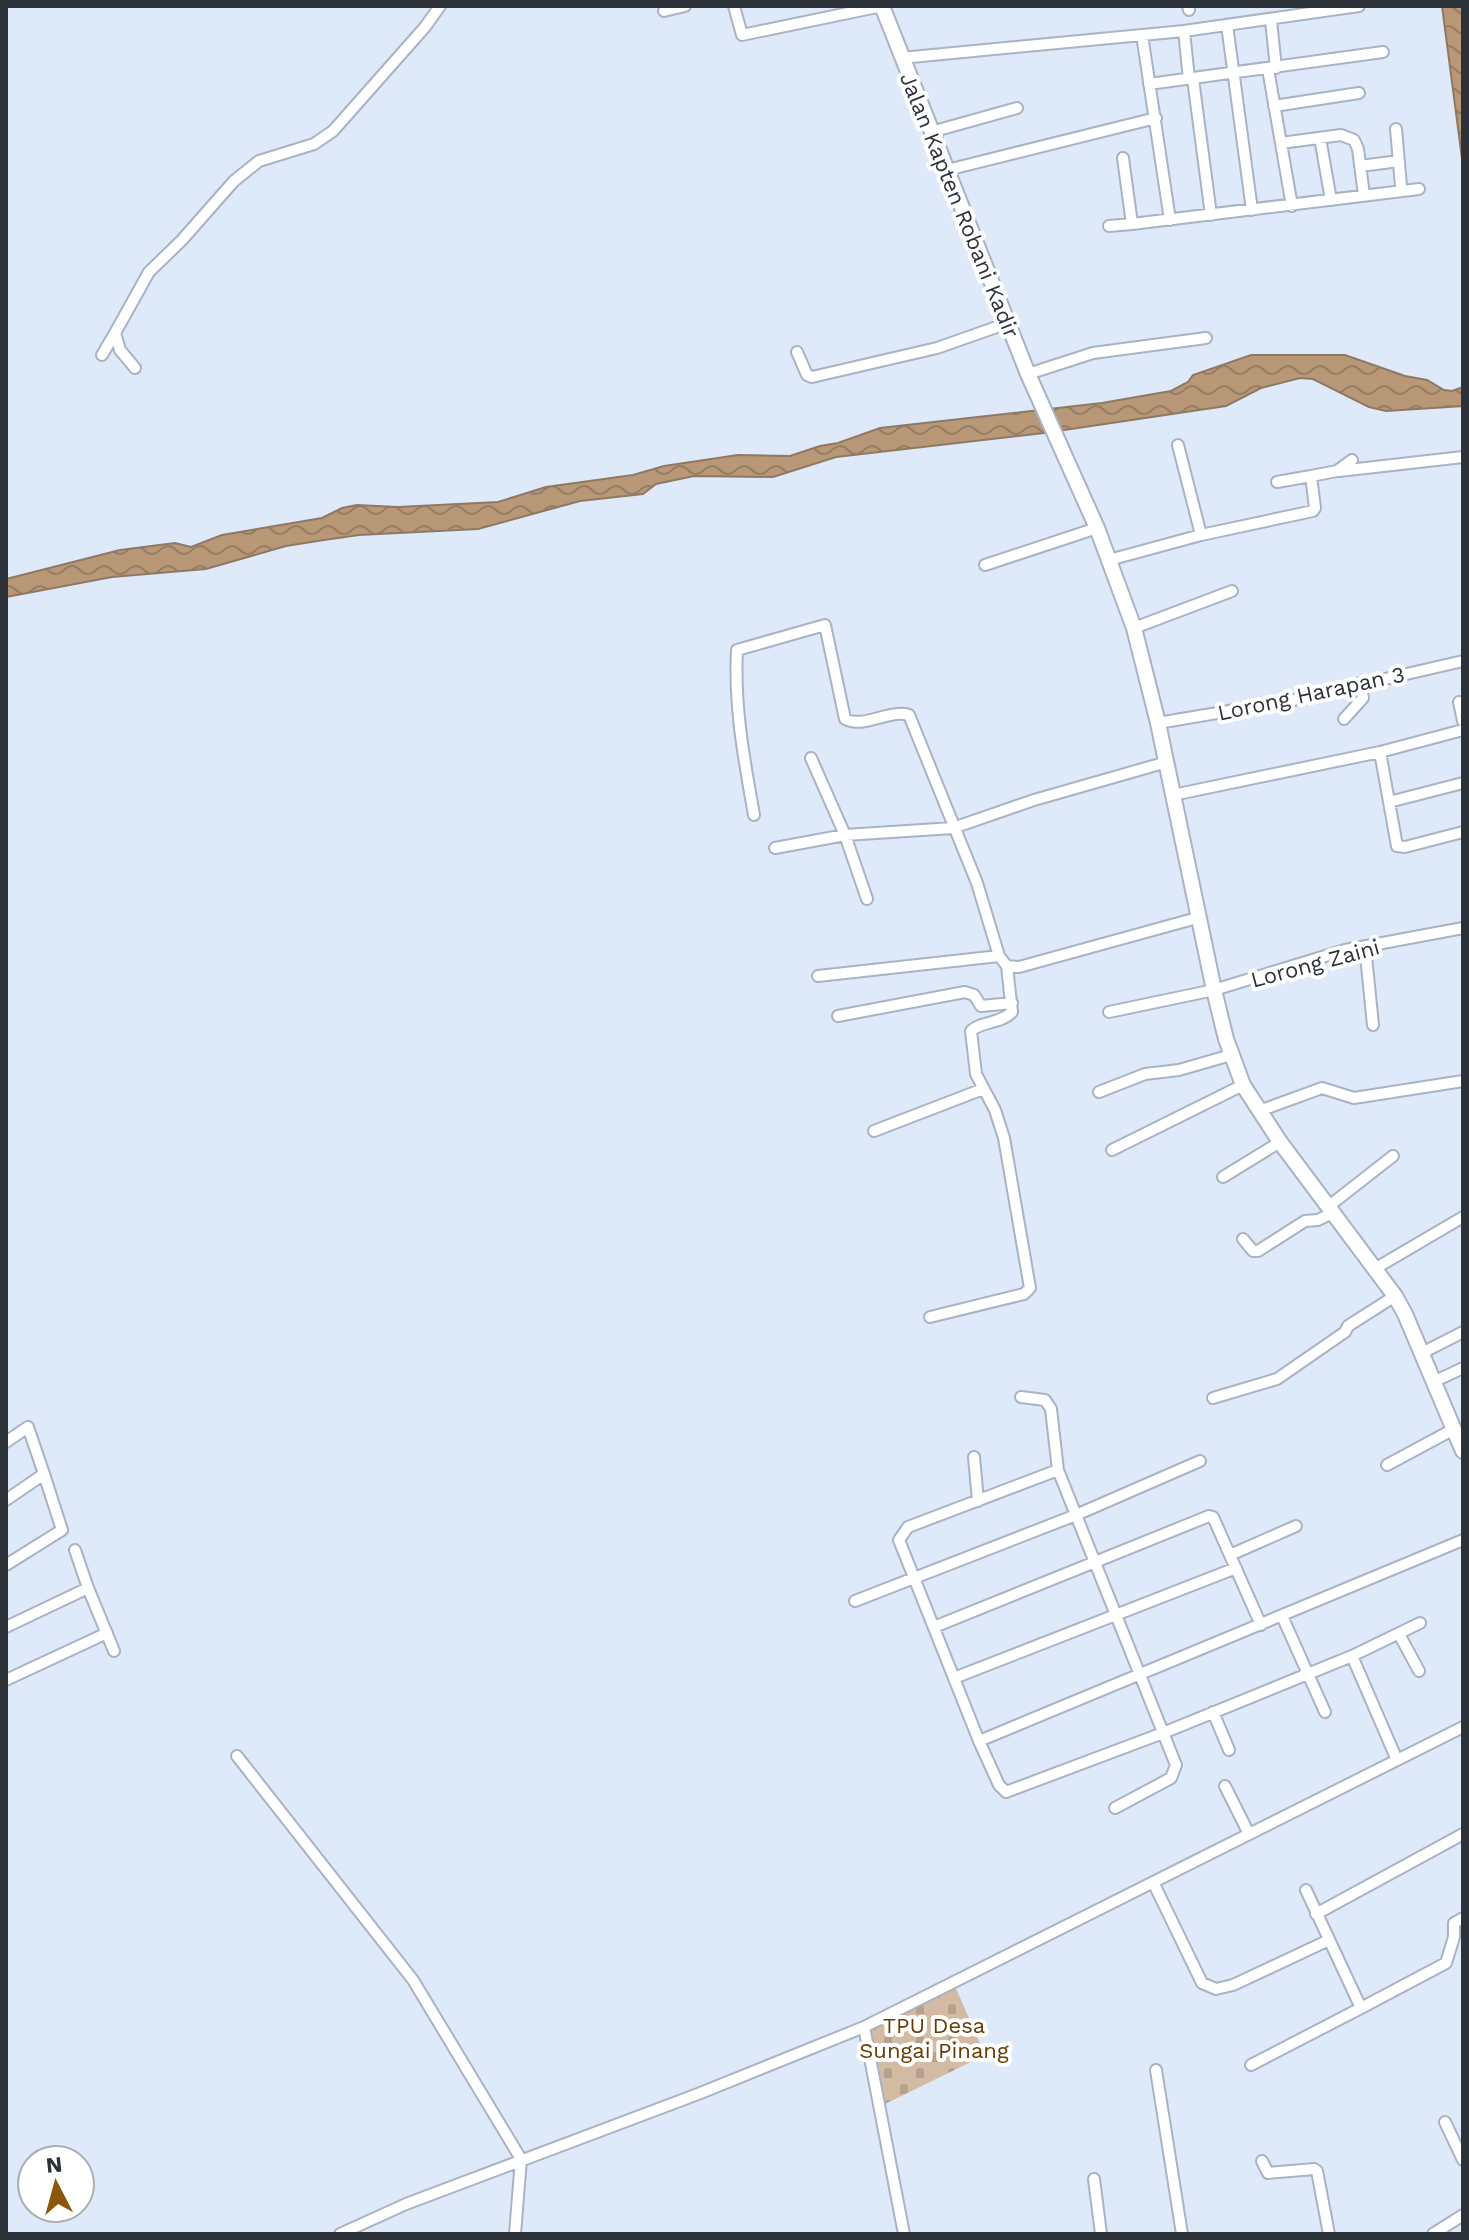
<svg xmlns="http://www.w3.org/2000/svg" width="1469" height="2240" viewBox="0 0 1469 2240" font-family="'Work Sans',sans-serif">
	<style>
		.cemetery { fill: url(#cemetery-stones) }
		.water { fill: url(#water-waves); stroke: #8e7964; stroke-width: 2 }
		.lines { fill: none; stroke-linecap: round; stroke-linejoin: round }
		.minor-casing { stroke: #a9b3c3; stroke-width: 14 }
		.secondary-casing { stroke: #a9b3c3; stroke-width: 18 }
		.minor { stroke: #fff; stroke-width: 10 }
		.secondary { stroke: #fff; stroke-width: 14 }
		.labels { text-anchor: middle; stroke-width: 8; stroke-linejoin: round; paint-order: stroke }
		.street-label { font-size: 22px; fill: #2d3138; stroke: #fff }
		.park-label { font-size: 22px; fill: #673c00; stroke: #fff }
	</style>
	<defs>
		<pattern id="cemetery-stones" width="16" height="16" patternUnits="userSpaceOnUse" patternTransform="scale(2)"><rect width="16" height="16" fill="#d3bba3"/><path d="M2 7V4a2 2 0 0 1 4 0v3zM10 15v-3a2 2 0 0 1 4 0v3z" fill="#b5a18d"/></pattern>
		<pattern id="water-waves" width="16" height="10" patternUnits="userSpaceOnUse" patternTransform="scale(2)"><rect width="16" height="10" fill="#b89877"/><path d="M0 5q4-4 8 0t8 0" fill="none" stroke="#967d63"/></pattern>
	</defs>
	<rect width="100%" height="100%" fill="#dee9fa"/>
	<path class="cemetery" d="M954,1984L985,2055L883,2105L869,2028Z"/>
	<path class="water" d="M1442,6H1463V166Z
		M1251,355H1345L1405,376L1427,380L1444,390L1452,391L1463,387V406L1386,411L1369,407L1313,379L1300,378L1261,388L1226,406L1044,433L836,457L773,477L694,476L656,484L643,494L580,501L478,529L359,535L324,540L286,546L206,569L112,577L6,597V579L120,550L175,543L191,547L222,535L322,518L342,508L357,505L398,507L498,502L546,487L633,475L664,466L738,455L790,456L820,446L838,443L880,428L1102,403L1171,391L1188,382L1193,375Z"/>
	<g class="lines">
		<g class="minor-casing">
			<path id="minor" d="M734,6L742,35L882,6
				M1188,6L1189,10
				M664,11L685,6
				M1271,21L1276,68
				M1227,25L1252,210
				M1184,31L1189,79
				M1142,35L1170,220
				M901,58L1184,31L1359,6
				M1268,69L1292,206
				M1193,79L1211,215
				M1149,84L1383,52
				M1274,106L1359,93
				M1396,129L1401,186
				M931,132L1017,108
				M1320,138L1331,200
				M1281,143L1341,135L1354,140L1358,149L1364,195
				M1123,158L1132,224L1419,189
				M1360,166L1399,161
				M947,170L1156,118
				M1109,226L1132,224
				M797,352L807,375L812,377L937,348L1008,323
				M102,355L115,333
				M135,368L120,350L115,333L149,272L182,240L234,181L259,161L314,144L333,131L425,27L440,6
				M1028,374L1093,353L1206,338
				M1178,445L1201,535
				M1339,471L1463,457
				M1277,482L1311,476
				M1109,560L1201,535L1313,511L1315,508L1311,476L1337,471L1352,460
				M985,565L1097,528
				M1134,628L1232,591
				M1459,702L1463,721
				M1344,719L1363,698L1360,683
				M1158,723L1294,700L1463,661
				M1380,752L1397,846L1405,847L1463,832
				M811,758L845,835L867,899
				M1173,795L1380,752L1463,730
				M1389,802L1463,783
				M754,815C744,759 734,707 737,650L825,625L845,719C863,729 889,709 909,715L977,883L999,956L1007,966L1019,967L1197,918
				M775,848L845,835L953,828L1034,800L1167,762
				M1365,946L1373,1025
				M818,976L999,956
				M1109,1012L1214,990L1345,950L1463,928
				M838,1016L965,992L974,995L981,1006L1012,1003
				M1099,1092L1145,1074L1179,1070L1231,1055
				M1259,1111L1322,1088L1354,1098L1463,1081
				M874,1131L983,1089
				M1112,1150L1243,1085
				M1223,1177L1280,1142
				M1329,1206L1393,1156
				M1243,1239L1253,1251H1258L1305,1221L1318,1220L1334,1212
				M1376,1268L1463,1217
				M930,1317L1024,1294L1030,1288L1004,1138L995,1110L976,1074L971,1031C981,1021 1001,1024 1012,1012L1007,966
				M1422,1353L1463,1332
				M1433,1382L1463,1368
				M1021,1397L1045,1400L1051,1409L1058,1470L1176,1765L1171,1778L1115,1808
				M1213,1398L1277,1379L1345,1332L1348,1326L1395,1296
				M6,1442L28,1427L44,1474L6,1500
				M974,1457L978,1501
				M1387,1465L1454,1429
				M1058,1470L908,1527L899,1540L979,1741L999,1785L1006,1792L1163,1733L1352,1656L1420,1623
				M1230,1555L1296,1526
				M6,1565L62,1530L44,1474
				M88,1588L114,1651
				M855,1601L1076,1515L1200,1461
				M1282,1616L1325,1712
				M6,1627L88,1588L75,1550
				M934,1627L1209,1516L1213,1517L1261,1625
				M1399,1634L1419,1671
				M1352,1656L1397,1760
				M954,1678L1236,1568
				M6,1680L107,1633
				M1213,1712L1229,1750
				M979,1741L1463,1540
				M237,1756L413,1980L521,2159L515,2234
				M1225,1786L1249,1834
				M1153,1882L1202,1983L1216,1989L1233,1985L1329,1940
				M1316,1914L1463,1834
				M1361,2008L1446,1963L1454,1937V1923L1463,1918
				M864,2027L904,2234
				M1251,2065L1361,2008L1306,1890
				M1156,2070L1182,2234
				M1445,2122L1463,2160
				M1262,2161L1268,2173L1314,2169L1317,2171L1329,2234
				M1094,2179L1101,2234
				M340,2234L406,2204L698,2094L864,2027L1463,1727
				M1433,2234L1463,2215"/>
		</g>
		<g class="secondary-casing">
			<path id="secondary" d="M882,6L1028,374L1097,528L1134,628L1158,723L1214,990L1226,1039L1243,1085L1280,1142L1395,1296L1405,1314L1463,1451"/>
		</g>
		<use href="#minor" class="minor"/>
		<use href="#secondary" class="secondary"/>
	</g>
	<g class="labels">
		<g class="street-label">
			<text transform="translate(960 205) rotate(68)" y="8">Jalan Kapten Robani Kadir</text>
			<text transform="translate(1311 693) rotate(-12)" y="8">Lorong Harapan 3</text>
			<text transform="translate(1315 963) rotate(-15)" y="8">Lorong Zaini</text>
		</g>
		<g class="park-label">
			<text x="934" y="2033">TPU Desa<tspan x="934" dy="25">Sungai Pinang</tspan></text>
		</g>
	</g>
	<rect width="1469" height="2240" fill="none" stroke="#2d3138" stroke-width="16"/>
	<g transform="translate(56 2184) rotate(354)"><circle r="38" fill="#ffffff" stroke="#abadaf" stroke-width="2"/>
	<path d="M0-6L14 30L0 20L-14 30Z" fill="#8d570a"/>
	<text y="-12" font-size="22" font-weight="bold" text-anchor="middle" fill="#2d3138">N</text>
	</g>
</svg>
